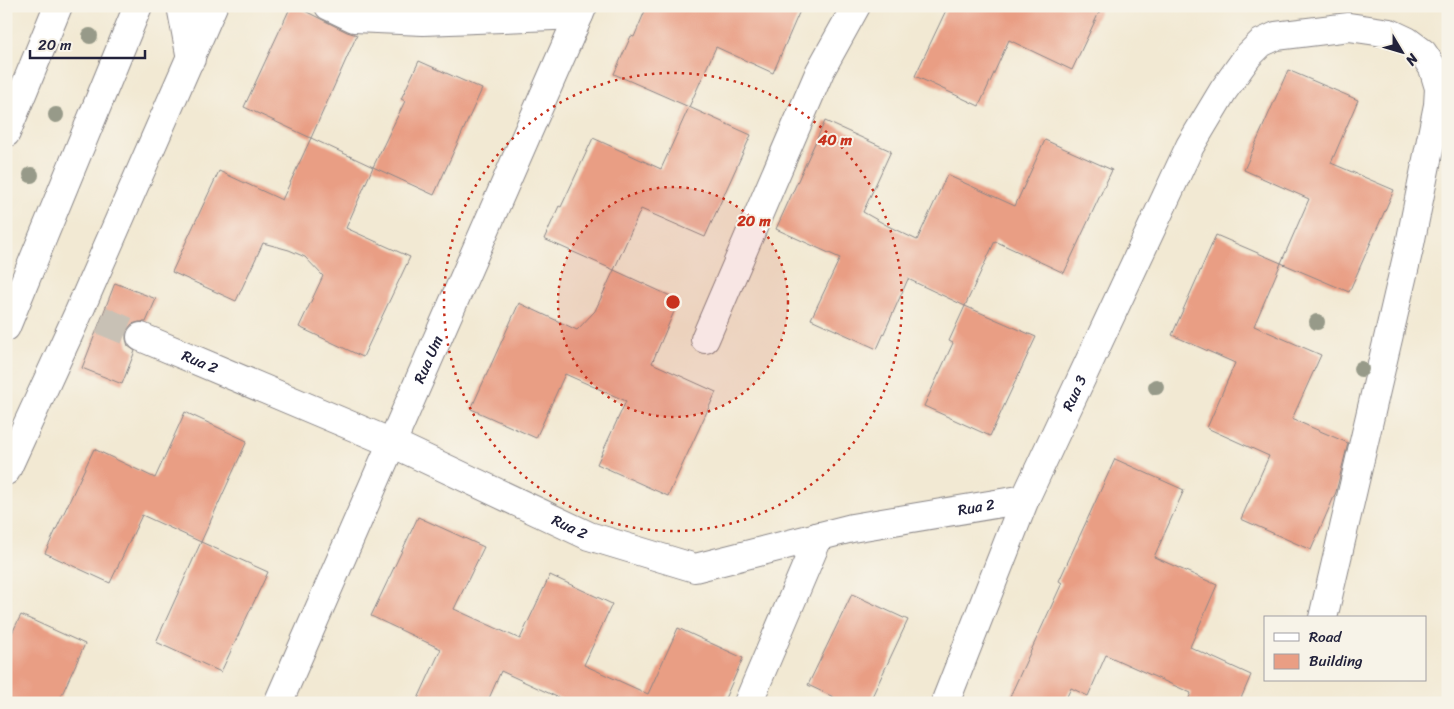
<svg xmlns="http://www.w3.org/2000/svg" width="1454" height="709" viewBox="0 0 1454 709" font-family="Sriracha,sans-serif">
	<style>
		.building { fill: #e99e84 }
		.lines { fill: none; stroke-linecap: round; stroke-linejoin: round }
		.street-tunnel { stroke: #c8c1b5; stroke-width: 28; stroke-dasharray: 28 14; stroke-linecap: butt }
		.street-casing { stroke: #8a8687; stroke-width: 30 }
		.primary-casing { stroke: #8a8687; stroke-width: 30 }
		.street { stroke: #fff; stroke-width: 28 }
		.primary { stroke: #fff; stroke-width: 28 }
		.tree { fill: #979a89 }
		.ring { fill: none; stroke: #c8321e; stroke-width: 2.5; stroke-dasharray: 2.5 5 }
		.labels { text-anchor: middle; stroke-width: 4; stroke-linejoin: round; paint-order: stroke }
		.street-label { font-size: 15px; fill: #22223b; stroke: #f7f3e8 }
		.centre { fill: #c8321e; stroke: #f7f3e8; stroke-width: 2.5 }
		.ring-label { font-size: 15px; text-anchor: middle; font-weight: bold; fill: #c8321e; stroke: #f7f3e8; stroke-width: 4; stroke-linejoin: round; paint-order: stroke }
	</style>
	<rect width="100%" height="100%" fill="#f7f3e8"/>
	<filter id="ink" filterUnits="userSpaceOnUse"><feTurbulence type="fractalNoise" baseFrequency=".02" numOctaves="2"/><feDisplacementMap in="SourceGraphic" scale="10" xChannelSelector="R" yChannelSelector="G"/><feConvolveMatrix kernelMatrix="1 2 1 2 8 2 1 2 1" color-interpolation-filters="sRGB"/></filter>
	<filter id="wash" filterUnits="userSpaceOnUse"><feTurbulence type="fractalNoise" baseFrequency=".0096" numOctaves="4" result="noise"/><feDisplacementMap in="SourceGraphic" scale="20" xChannelSelector="R" yChannelSelector="G"/><feGaussianBlur stdDeviation="1.12" result="paint"/><feColorMatrix in="noise" values="0 0 0 0 0 0 0 0 0 0 0 0 0 0 0 0 0 1.4 0 .05"/><feComposite in="paint" operator="in"/></filter>
	<g filter="url(#wash)">
		<rect width="100%" height="100%" fill="#f2e9d3"/>
		<g id="blocks">
			<path class="building" d="M291,6H295L347,32L357,35L311,138L244,107Z
				M647,6H802L773,73L716,47L689,107L614,74L631,36L634,37Z
				M948,6H1102L1072,70L1009,40L979,106L915,76Z
				M419,61L482,89L434,195L373,167L405,101L401,99Z
				M1288,70L1358,100L1331,163L1394,190L1349,292L1281,263L1309,199L1244,170Z
				M689,107L751,135L705,237L641,209L614,270L544,239L559,206L561,207L593,138L661,169Z
				M825,121L891,151L863,212L888,226L917,240L947,175L1015,206L1045,140L1112,170L1064,273L995,241L965,306L908,279L877,349L811,319L840,258L776,229Z
				M311,138L373,167L346,228L410,257L363,357L299,327L323,276L305,257L289,250L263,243L236,301L172,272L219,171L282,200Z
				M1216,235L1281,263L1254,326L1321,355L1292,419L1348,443L1336,492L1311,550L1241,519L1269,456L1207,428L1235,363L1172,335Z
				M614,270L679,300L652,363L716,392L668,496L597,464L626,401L565,374L536,438L471,409L519,303L577,330L595,311Z
				M115,283L156,299L146,322H139L132,324L126,331V339L128,346L135,351L122,384L82,368Z
				M965,306L1036,337L990,436L924,406L953,343L949,341Z
				M185,412L247,441L201,542L142,515L110,583L45,553L94,449L155,478Z
				M1115,459L1184,490L1154,557L1217,585L1190,647L1251,675L1239,703H1187L1191,693L1106,655L1088,696L1071,688L1064,703H1007L1062,583L1059,581Z
				M418,517L484,547L454,609L520,639L550,575L612,604L584,665L648,694L678,628L743,658L723,703H570L501,671L487,703H416L441,649L371,616Z
				M201,542L268,572L221,672L156,642Z
				M852,594L908,620L869,703H846L808,685Z
				M21,615L85,644L58,703H6V645Z"/>
		</g>
	</g>
	<g filter="url(#ink)">
		<use href="#blocks" fill-opacity="0" stroke="#8a8687" stroke-width="1"/>
		<g class="lines">
			<path class="street-tunnel" d="M101,320L141,337"/>
			<g class="street-casing">
				<g id="street">
					<path d="M181,6L191,59"/>
					<path d="M329,6L354,18L423,21L579,15"/>
					<path id="s1" d="M141,337L392,443L589,536L695,568L852,528L1025,499"/>
					<path d="M705,339L820,71L856,6"/>
					<path d="M6,471L78,314L213,6"/>
					<path id="s2" d="M278,703L583,6"/>
					<path d="M748,703L819,536"/>
					<path id="s3" d="M945,703L1025,499L1190,146L1223,91L1248,56L1261,43L1276,36L1349,27L1390,33L1407,41L1423,53L1433,68L1439,88L1438,105L1410,244L1323,618"/>
				</g>
			</g>
			<g class="primary-casing">
				<path id="primary" d="M6,133L58,6
					M6,327L138,6"/>
			</g>
			<use href="#street" class="street"/>
			<use href="#primary" class="primary"/>
		</g>
		<g class="tree">
			<circle cx="90" cy="36" r="8"/>
			<circle cx="56" cy="115" r="8"/>
			<circle cx="31" cy="175" r="8"/>
			<circle cx="1317" cy="322" r="8"/>
			<circle cx="1361" cy="369" r="8"/>
			<circle cx="1156" cy="387" r="8"/>
		</g>
	</g>
	<circle cx="673" cy="302" r="115" fill="#c8321e" fill-opacity=".12"/>
	<g class="ring">
		<circle cx="673" cy="302" r="115"/>
		<circle cx="673" cy="302" r="229"/>
	</g>
	<g class="labels">
		<g class="street-label">
			<text dy="5" stroke="none"><textPath href="#s2" startOffset="375">Rua Um</textPath></text>
			<text dy="5" stroke="none"><textPath href="#s1" startOffset="64">Rua 2</textPath></text>
			<text dy="5" stroke="none"><textPath href="#s3" startOffset="336">Rua 3</textPath></text>
			<text dy="5" stroke="none"><textPath href="#s1" startOffset="889">Rua 2</textPath></text>
			<text dy="5" stroke="none"><textPath href="#s1" startOffset="469">Rua 2</textPath></text>
		</g>
	</g>
	<circle cx="673" cy="302" r="8" class="centre"/>
	<g class="ring-label">
		<text x="835" y="145">40 m</text>
		<text x="754" y="226">20 m</text>
	</g>
	<rect width="1454" height="709" fill="none" stroke="#f7f3e8" stroke-width="25"/>
	<rect x="1264" y="616" width="162" height="65" fill="#f7f3e8" stroke="#a29fa3"/>
	<rect x="1274" y="633" width="25" height="8" fill="#ffffff" stroke="#a29fa3"/>
	<text x="1309" y="642" font-size="15" fill="#22223b">Road</text>
	<rect x="1274" y="654" width="25" height="15" fill="#e99e84" stroke="#a29fa3"/>
	<text x="1309" y="666" font-size="15" fill="#22223b">Building</text>
	<g transform="translate(1402 52) rotate(128)" stroke="#f7f3e8" stroke-width="4" paint-order="stroke">
	<path d="M0-4L9 19L0 12L-9 19Z" fill="#22223b"/>
	<text y="-8" font-size="14" font-weight="bold" text-anchor="middle" fill="#22223b">N</text>
	</g>
	<path d="M30 50v8h115v-8" fill="none" stroke="#22223b" stroke-width="2.5"/>
	<text x="38" y="50" font-size="15" fill="#22223b" stroke="#f7f3e8" stroke-width="4" paint-order="stroke">20 m</text>
</svg>
